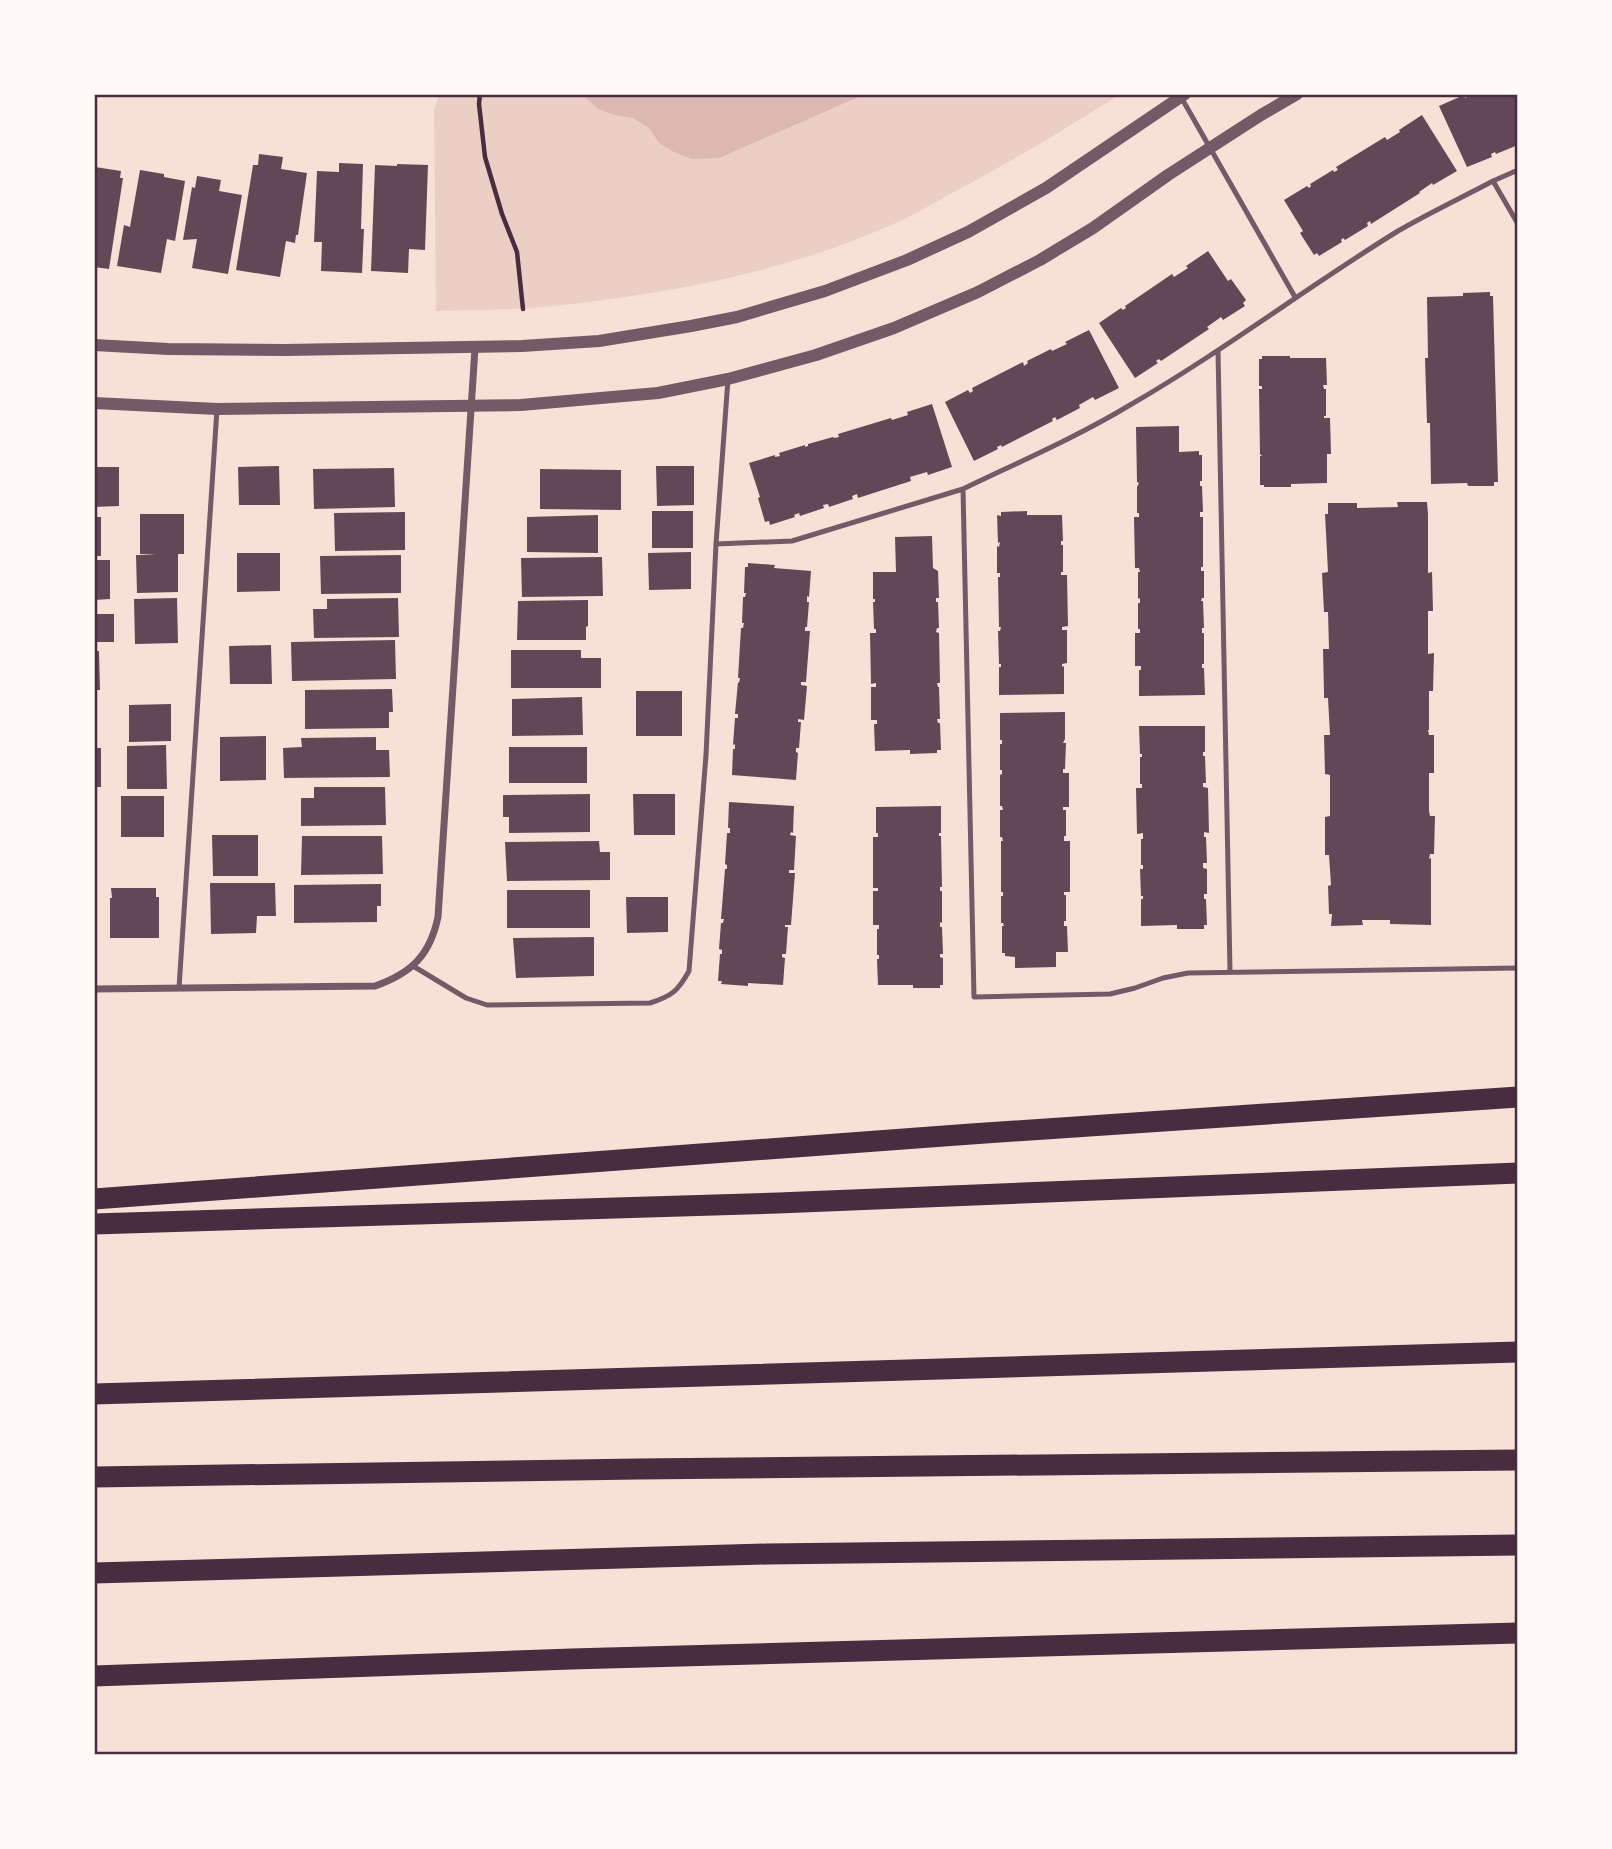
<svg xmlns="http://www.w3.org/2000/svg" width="1612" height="1849" viewBox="0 0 1612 1849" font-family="'Open Sans',sans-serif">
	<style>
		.green { fill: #ebcfc5 }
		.water { fill: #dcb8b0 }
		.building { fill: #644757 }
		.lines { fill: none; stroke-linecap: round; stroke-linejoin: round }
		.path { stroke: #4a2c40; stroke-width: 4.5 }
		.service { stroke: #755966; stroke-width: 5 }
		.minor { stroke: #755966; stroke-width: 7 }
		.tertiary { stroke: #755966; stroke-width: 12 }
		.motorway { stroke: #4a2c40; stroke-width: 21 }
		.neatline { fill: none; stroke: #4a2c40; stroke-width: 2.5 }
	</style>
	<rect width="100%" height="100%" fill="#f7e1d7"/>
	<path class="green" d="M439,94L1119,95C1065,129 1011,162 954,192C936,202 917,213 898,222C790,271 671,294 553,306C515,310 475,310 436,311L434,110Z"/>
	<path class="water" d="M583,95H863L719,158L692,159L674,152L659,143L649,128L633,118L614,115L598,109Z"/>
	<path class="building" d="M1468,94H1518V145L1496,154L1495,152L1491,154L1492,157L1467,167L1439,106L1464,95L1465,98L1469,96Z
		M1422,115L1457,171L1433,185L1432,183L1419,192L1420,193L1371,224L1370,221L1367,223L1368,226L1345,240L1343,238L1341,240L1342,242L1319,256L1317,253L1314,255L1300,233L1303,231L1284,200L1307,186L1309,188L1311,186L1310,184L1333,170L1334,172L1338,170L1336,167L1385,137L1387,140L1400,132L1399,130Z
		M259,154L283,157L281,169L307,173L298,235H296L295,243L286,241L280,277L236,270L253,165H258Z
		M339,163L363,164L361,229H364L362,273L321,271L322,242H314L317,171L339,172Z
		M397,164L428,165L425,250L409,249L408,273L371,271L375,165L397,166Z
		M95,167L121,171L120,178H123L109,269L94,267Z
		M140,170L164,174V177L185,181L175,241L167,239L161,273L117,266L124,225L130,227Z
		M197,176L221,180L219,191L242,195L228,274L192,268L197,239L183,240L192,187L195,188Z
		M1208,251L1228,281L1231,279L1246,300L1243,303L1245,306L1223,320L1221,317L1207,327L1209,329L1161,361L1159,359L1156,361L1158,363L1135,378L1099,323L1121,308L1123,310L1126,308L1125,306L1172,274L1174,277L1188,268L1186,266Z
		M1490,292V296H1493L1498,482H1494V486H1468L1467,483L1431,484L1430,423H1427L1425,358H1428L1427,297L1463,296V293Z
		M1089,330L1119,388L1095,400L1093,397L1079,405L1080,408L1057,420L1055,417L1052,419L1053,421L1002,447L1001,445L997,447L998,449L974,461L945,402L968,390L970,393L973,391L972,388L1023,362L1024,366L1028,363L1027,361L1051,349L1052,351L1067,344L1065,342Z
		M1262,356H1290V358H1326L1327,385H1323L1324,389H1326V416H1324V418H1330L1331,454H1327V483L1291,484V487H1264V485H1260V456H1262L1260,454L1259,389H1262V386H1259V359H1262Z
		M932,404L952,467L928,475L927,472L910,477L911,481L858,498L857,494L852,496L853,499L829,507L828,504L823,505L824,508L800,516L799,513L794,515L795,517L770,525L769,521L765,522L758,498L760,497L749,463L775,455V457L780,456L779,453L805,445V447L808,446V444L833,437L834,438L839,437L838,434L891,418L892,420L908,415L907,412Z
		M1179,426V452L1199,451V455H1202V481H1200V486H1202L1203,512H1200V517H1203V567H1201V571H1204V598H1202L1201,601H1203L1204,628H1202V633H1204V664H1202V668H1204L1205,695L1139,696V670H1141V666H1135V633H1140V629H1138V603H1140V598L1138,599V572H1140L1139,568H1135L1134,517H1139V513H1137V487L1139,483L1137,482L1136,427Z
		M279,466L280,505H239L238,467Z
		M656,466H694V505L657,506Z
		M94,467H119V506L94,507Z
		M394,468L395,507L314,509L313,469Z
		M540,469L621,470V510L540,509Z
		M1397,502H1427L1428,514V573L1432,572L1433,611H1428V654L1434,653L1433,691H1429V730H1428L1429,735H1434V773H1429V811L1430,816H1435L1434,854H1430L1429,859L1431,858V925L1390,924V920H1362L1363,925L1331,926L1332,914H1329L1328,886L1331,885L1329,855H1325V817L1330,816V775L1325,774L1324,735H1330L1328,698H1324V693L1323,649H1329L1328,612H1324L1322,573L1328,572L1325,514H1328V503H1357V508L1398,507Z
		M652,511H693V548H652Z
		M1027,511V515H1062L1063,541H1061V545H1063V572H1061V575H1067L1068,626L1062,627V630H1067V663L1062,664V667L1064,666V694L999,695V667H1001V664H999L998,631H1000L1001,627H999L998,577H1000V573H997V546L999,547L1000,542L998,543L997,515L1001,516V512Z
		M405,512V550L335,551L334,513Z
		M140,514H184V554H178V592L137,593L136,555H156L140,554Z
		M598,515V553L527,552V517Z
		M94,517H101V556H94Z
		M932,536L933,568L938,571L939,598H936V602H938L939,628H937L936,632L939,633L940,683H937L938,687H939L940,719H937L938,723H940L941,750H937V753L910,754V750L875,751L874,724H877V720H871V687H876V683L871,684L870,633H876V629H874L873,602H875V599H873V572H896L895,537Z
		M691,552V589L649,590L648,553Z
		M237,553H280V591L237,592Z
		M401,555V593L321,594L320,556Z
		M602,557L603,596L522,597L521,558Z
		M94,560H110V599L94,600Z
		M748,563L775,565L774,568L811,571L809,597L807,596V602H809L807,627H805V631H810L806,682H801V685L807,686L804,720L798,719V722H801L799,748H796V752L798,753L796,780L732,775L733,749H735V744L733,745L735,718H738V714H735L738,682L739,683L740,678H738L741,628H743L744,623H742L743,597H745L746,593H744L745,567H748Z
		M177,598L178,643L135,644L134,599Z
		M398,598L399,637L314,638L313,609H327V599Z
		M588,600V626L586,627V640H517L518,601Z
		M94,614H114V642H94Z
		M395,640L396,679L292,681L291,642Z
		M271,645L272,684H230L229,646Z
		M511,650H581V658H601V688H511Z
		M94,651H99L100,690H94Z
		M392,689L393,712H389V728L305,729V690Z
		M636,691H682V736H636Z
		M582,697L583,735L512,736V699Z
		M171,704V741L129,742V705Z
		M1065,712V739L1063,743H1066L1065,769H1063V773H1069V807H1063V810H1066V836H1064V841H1070V892H1064V895H1066V921H1064V926H1067L1068,952H1056V967L1015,968V957L1005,956V953H1002V926H1004L1003,923H1001V896H1003V892H1001V841H1003L1002,837H1000V810H1003L1002,806H1000V775L1002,774V770H1000V744H1002V740H1000V713Z
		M1139,726H1205V752H1203V756H1205L1206,783H1203V787L1208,788L1209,833L1204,832V837H1206L1207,863H1203V868L1207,869V894H1204V899H1206L1207,925H1204V929H1177V925L1141,926V899H1143V896H1141L1140,869H1143V865H1141V839H1143V833L1137,834L1136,788H1142V784H1140V757H1142V754H1140Z
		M266,736V780L220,781V737Z
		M376,737V750H389L390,777L284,778L283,748L302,747L301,738Z
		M166,745L167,789H127V746Z
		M509,747H587V783H509Z
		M94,748H101V787H94Z
		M314,787H385L386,825L301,826V798H314Z
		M590,794V832L509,833V817H503V795Z
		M633,794H675V835H634Z
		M121,796H164V837H121Z
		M729,802L794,806L793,833L791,832L790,835L796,836L794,870H789V873H795L791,925H785V927H788L786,954H782V957L785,958L783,985L748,983V986L721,984L722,981H718L720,954H722V950L719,949L721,923H723L724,919H721L725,869H727V865L725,864L727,833H730V828H728Z
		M941,806V833H939V836H941L942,887H940V891H942V923L940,922V927H942L943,954H940V957L943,958V985H940V988H913V985H878L877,959H879V955H877V929H879V925H873V891H878V888H873V837H878V833H876V807Z
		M212,835H258V876H213Z
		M302,836H382L383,874L301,875Z
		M599,841L600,852H610V880L507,881L505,842Z
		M210,883H275L276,916H257L256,933L211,934Z
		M381,884V906H377V922L294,923V885Z
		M111,888H156V897H159V938H110V898H112Z
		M507,890H590V928H507Z
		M626,897H668V932L627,933Z
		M594,937V976L516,978L513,938Z"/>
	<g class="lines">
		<path class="path" d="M480,94L479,104L485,157L502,214L517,252L523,309"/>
		<path class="service" d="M1181,97L1295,297
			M1493,181L1518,170
			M1518,224L1493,181C1461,198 1429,213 1398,231C1307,287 1222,352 1130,405C1077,437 1019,462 963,489L974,997L1110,994L1135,988L1163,978L1188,973L1518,968
			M1218,350L1230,971
			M716,544L792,541L963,489
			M413,966L466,998L487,1005L650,1003C672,996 678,991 689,971L706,755L716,544L728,379
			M179,988L217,409"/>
		<path class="minor" d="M94,989L375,986C412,973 430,955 438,917L475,348"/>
		<path class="tertiary" d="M94,345L168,349L284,350L522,346L599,341L691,326L737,317L825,291L907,260L968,232L1046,188L1185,94
			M94,403L217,409L521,405L658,393L728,379L816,355L894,328L978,292L1040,260L1093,228L1168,175L1261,115L1297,94"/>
		<path class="motorway" d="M94,1199L971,1134L1518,1097
			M94,1224L778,1203L1518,1173
			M94,1394L1518,1352
			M94,1477L638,1469L1518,1460
			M94,1573L767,1554L1518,1545
			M94,1676L571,1659L1518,1633"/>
	</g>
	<rect width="1612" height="1849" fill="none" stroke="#fffaf5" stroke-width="192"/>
	<rect x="96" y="96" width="1420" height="1657" class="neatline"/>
</svg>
